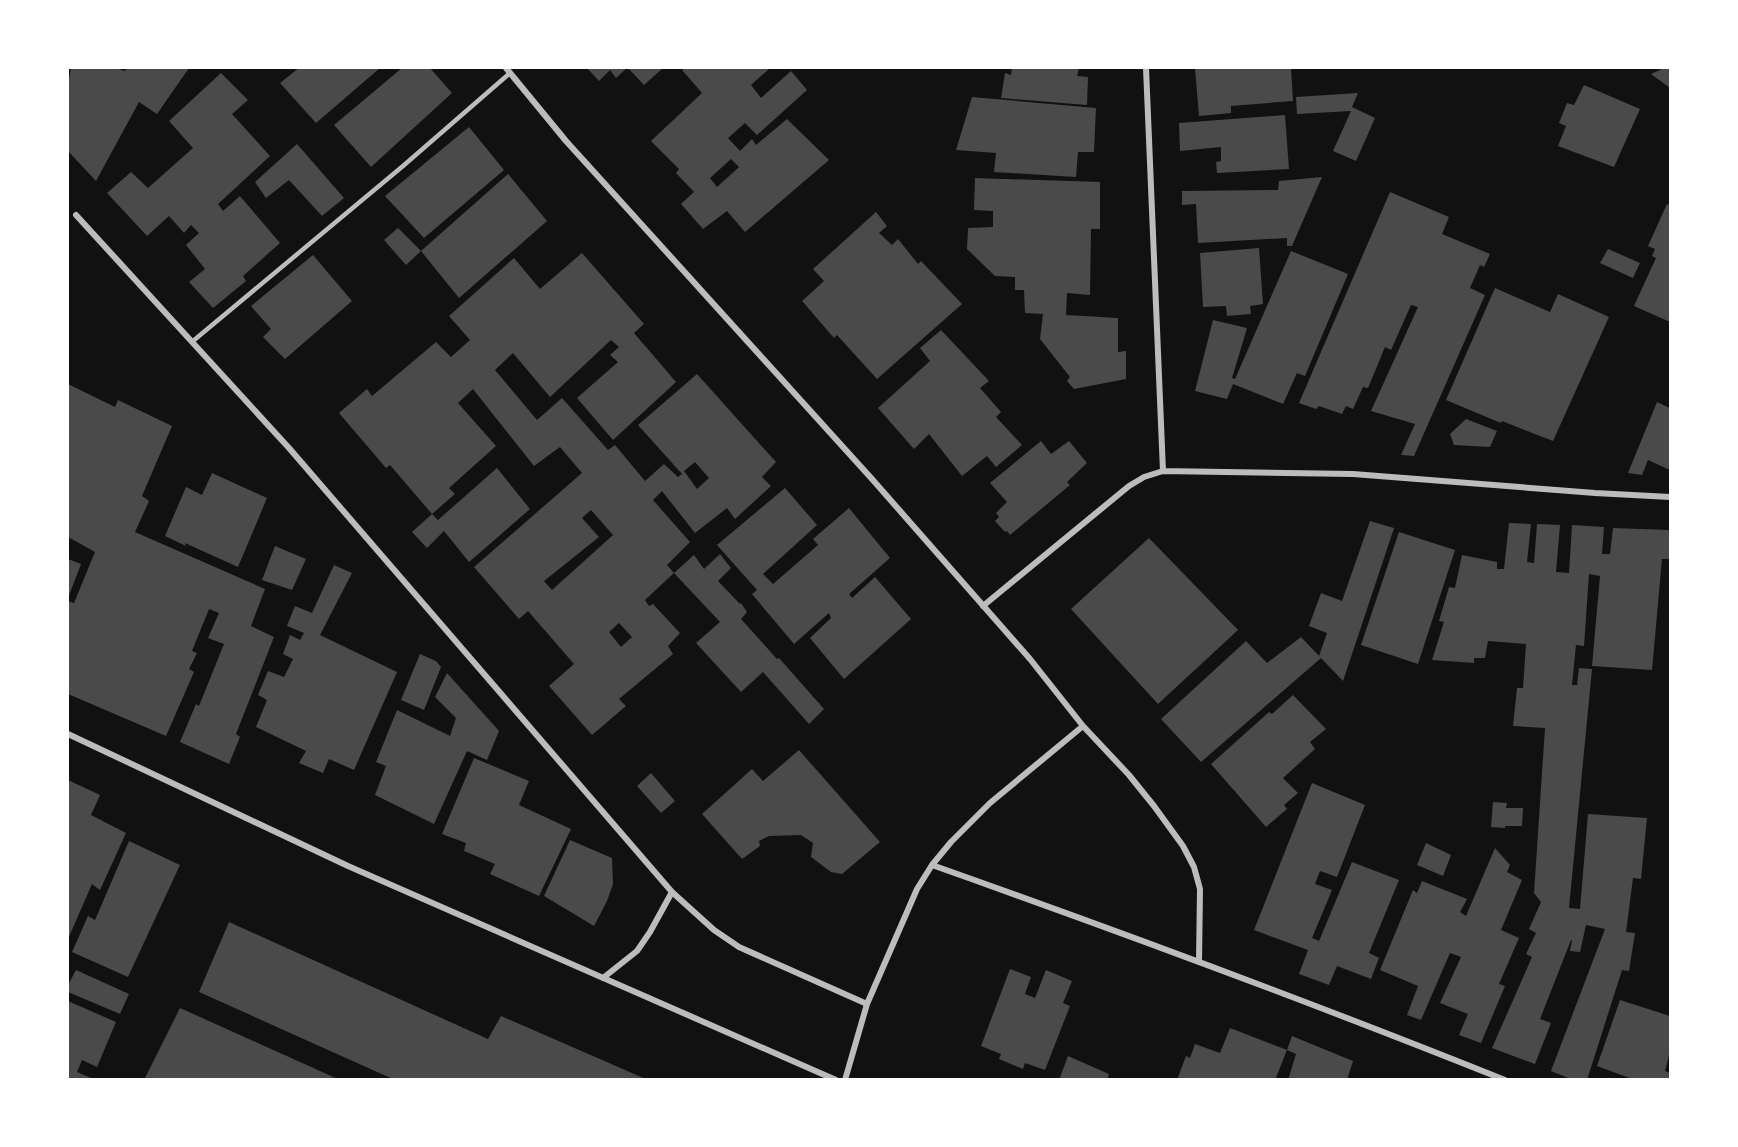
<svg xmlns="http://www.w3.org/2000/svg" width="1738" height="1147" viewBox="0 0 1738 1147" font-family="Bitter,serif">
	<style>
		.building { fill: #4a4a4a; fill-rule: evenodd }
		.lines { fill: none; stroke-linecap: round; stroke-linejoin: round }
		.service { stroke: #bcbcbc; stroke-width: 4.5 }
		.minor { stroke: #bcbcbc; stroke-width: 6 }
	</style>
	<rect width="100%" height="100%" fill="#111"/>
	<path class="building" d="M71,68H115L125,71L127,68H189L157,114L139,102L96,181L68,151V84Z
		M299,68H380L316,123L280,83Z
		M402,68H430L452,93L371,167L334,125Z
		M587,68H627L616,78L610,70L599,81Z
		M628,68H663L644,85Z
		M685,68H770L751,85L761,98L791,71L807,90L757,135L745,123L728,138L740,151L752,139L756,145L787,119L829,160L745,232L727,211L703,229L681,204L694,192L676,173L679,169L651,141L702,93L682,70ZM731,159L739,167L717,187L710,178Z
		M1012,68H1079L1077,76L1088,77L1087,105L1001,98L1005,73L1011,75Z
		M1195,68H1291L1293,101L1231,106V113L1199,116Z
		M1664,68H1670V88L1651,74Z
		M221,73L248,100L232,114L270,156L218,204L223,211L240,196L280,243L243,276L246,281L213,308L189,282L205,269L186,245L199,233L191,225L184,233L169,216L147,236L107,193L131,172L148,188L193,148L169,121Z
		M1584,85L1640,109L1614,167L1558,146L1566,126L1559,123L1567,103L1574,105Z
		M1358,93L1352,107L1375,118L1356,161L1333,151L1351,111L1297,114L1296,97Z
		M972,97L1096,108L1094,152H1078L1076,177L994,172L996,153L956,150Z
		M1285,115L1289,169L1217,173L1216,162L1221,161V147L1180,151L1179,123Z
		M469,127L504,170L424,238L385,196Z
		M297,144L344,198L322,216L289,180L266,198L255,182Z
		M508,174L547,221L459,298L421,251L406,265L384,240L398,228L421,251Z
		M1322,177L1292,246H1287V238L1198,243L1196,204L1182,205V191L1278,190L1279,181Z
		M975,178L1100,182V229H1091L1090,295L1067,293L1066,315L1118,318V352L1126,351V379L1074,389L1067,381L1070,377L1040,339L1043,314L1025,313L1024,290H1015V277L995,276L967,249L968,228L993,227V211L974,210Z
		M1390,192L1449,217L1442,234L1490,254L1484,267L1480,265L1470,288L1485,295L1414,456L1401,455L1415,424L1371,411L1418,307L1411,305L1391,350L1385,347L1368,388L1363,387L1353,409L1346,406L1342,414L1319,406L1316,409L1299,403Z
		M1667,204L1670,205V322L1634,306L1656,258L1652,256L1655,249L1648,246Z
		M876,212L887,226L879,233L892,245L898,239L918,264L921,261L962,304L877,379L837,335L834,338L802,301L824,281L813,269Z
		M1259,248L1263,304L1250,306L1251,314L1227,316L1226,306L1203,307L1200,253Z
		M1608,249L1640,263L1633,278L1600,263Z
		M1291,251L1348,274L1305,376L1297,373L1283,404L1233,384L1227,399L1195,391L1213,320L1247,328L1232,378L1235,379Z
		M582,253L644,324L634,333L676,382L613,440L577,398L618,362L610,355L619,347L611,340L550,397L513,353L495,370L537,420L562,398L608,450L615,445L645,481L664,464L678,477L682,474L638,425L697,374L776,462L762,477L771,486L735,519L727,508L695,533L662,491L653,500L690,542L667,565L674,573L694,555L704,569L720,554L731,568L718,581L740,604L741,603L747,612L741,619L777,659L779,658L824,709L809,724L763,672L741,692L696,643L720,622L674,573L645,600L649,606L653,604L680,633L668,646L673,654L619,699L626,706L592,735L549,686L574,664L528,611L519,619L474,567L582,473L560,447L534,466L473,389L458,403L496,446L449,488L455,494L432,514L390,465L386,468L339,413L367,389L372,396L436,342L451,357L470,340L449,316L514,258L540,289ZM695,462L709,478L697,489L684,471ZM591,510L613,535L552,590L544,581L599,537L582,518ZM619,623L632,637L621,647L609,632Z
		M313,255L352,301L285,359L263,337L271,329L251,306Z
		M1495,288L1550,312L1558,294L1609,317L1553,441L1502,421L1501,423L1446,400Z
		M941,330L989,381L980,388L1001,412L996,417L1022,445L996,467L987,456L962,476L929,434L914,449L878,408L930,361L920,348Z
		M68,384L115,407L118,400L172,426L142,496L149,501L135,532L265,589L251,626L274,637L236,734L240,737L229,764L180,742L196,704L199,706L224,644L208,638L219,613L209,609L192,651L197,653L189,669L194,672L166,736L68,694V601L74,603L95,552L68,537Z
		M1657,402L1670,408V470L1648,460L1642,475L1628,473Z
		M1466,419L1497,431L1490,447L1454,445L1450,434Z
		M1041,441L1051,454L1069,441L1087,463L1067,482L1070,485L1010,535L1007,531L1005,532L995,521L999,517L996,513L1007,502L990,483Z
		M497,468L530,509L469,562L444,531L427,548L412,532L432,514L438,520Z
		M212,473L267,498L238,567L185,543L186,546L165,536L186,487L202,495Z
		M785,488L817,525L763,574L773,584L818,545L813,539L849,508L890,558L849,594L852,598L875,577L911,619L844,679L810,638L831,618L829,613L794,644L752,594L757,590L717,545Z
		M1370,521L1394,528L1343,681L1321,658L1201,762L1161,719L1246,641L1267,663L1301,637L1319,656L1327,633L1309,626L1321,593L1342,601Z
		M1509,523L1531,524L1527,562L1534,563L1537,524L1560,525L1556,572L1569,573L1572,525L1604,527L1602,554H1610L1613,528L1670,530L1669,559H1662L1652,670L1592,666L1600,576L1589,574L1584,646L1576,645L1572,685H1577L1579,668L1592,669L1569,908L1580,909L1588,814L1647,818L1641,879L1633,878L1626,932L1635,933L1629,971L1622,970L1587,1080H1573L1551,1071L1605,929L1586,925L1580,952L1570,951L1572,940H1571L1540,1019L1551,1023L1535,1064L1492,1048L1532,957L1526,954L1536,933L1529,929L1541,902L1534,893L1545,728L1513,726L1517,688H1523L1526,644L1488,641L1485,658H1474V663L1432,660L1444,622L1439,621L1449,587L1455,588L1462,555L1497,562V569H1504Z
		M1399,532L1455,550L1418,664L1361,645Z
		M1149,538L1238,630L1158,704L1071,609Z
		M275,546L306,559L292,590L262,580Z
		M68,559L81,564L68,598Z
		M334,565L352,573L320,635L397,672L354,770L329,759L323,773L299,763L306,751L256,727L267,700L258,695L268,671L284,677L293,659L283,654L290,635L300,640L304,633L287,626L295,606L312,613Z
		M420,654L436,661L441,667L424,710L401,700Z
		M447,673L499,731L487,760L467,751L434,824L375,795L386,766L376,762L397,710L450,736L456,718L435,697Z
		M1293,695L1326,729L1310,742L1315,749L1283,778L1298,793L1284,805L1287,809L1266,827L1211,764L1269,712L1272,714Z
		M799,750L880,842L842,874L831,872L811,857L813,843L801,835L769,836L759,841L760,846L742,859L702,814L752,769L763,781Z
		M474,758L529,781L519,805L571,829L539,896L490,874L495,864L464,851L466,843L442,834Z
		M651,773L675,801L661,813L637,786Z
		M68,780L100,795L91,815L126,833L100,890L92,884L68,939Z
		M1312,783L1365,805L1337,877L1320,871L1315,884L1332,890L1312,938L1319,941L1352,862L1399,880L1369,953L1379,958L1371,979L1337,966L1329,985L1299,974L1308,950L1254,930Z
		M1493,802L1507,803L1506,808H1523L1522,826H1505V828L1491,827Z
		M570,840L612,858L613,884L607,901L594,926L544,896Z
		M129,841L180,865L128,977L72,952L88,916L95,920Z
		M1426,843L1451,855L1443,876L1417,865Z
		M1495,848L1510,865L1507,872L1522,880L1501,930L1519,938L1499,984L1505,986L1481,1043L1459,1035L1468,1014L1440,1003L1461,957L1450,953L1421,1020L1407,1015L1418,986L1380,970L1413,890L1417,893L1422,881L1467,899L1460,912L1466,916Z
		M229,922L488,1039L501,1016L648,1080H395L199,992Z
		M1010,969L1031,977L1025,994L1035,998L1046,970L1072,981L1063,1003L1070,1006L1045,1070L1025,1063L1023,1069L999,1059L1001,1054L981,1046Z
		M76,970L129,994L120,1014L68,992V985Z
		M1620,1000L1670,1016V1051L1665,1071L1670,1073V1080H1635L1597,1066Z
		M68,1001L116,1022L97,1067L82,1060L77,1072L91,1078L90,1080H68Z
		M180,1008L340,1080H144Z
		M1230,1028L1287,1050L1292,1036L1353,1061L1347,1080H1288L1296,1054L1287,1050L1275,1080H1177L1186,1056L1190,1058L1195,1044L1220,1053Z
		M1068,1056L1109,1074L1107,1080H1059Z"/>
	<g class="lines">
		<path class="service" d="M193,341L403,166L510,73"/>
		<path class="minor" d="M506,68L566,141L872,479L1030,659L1083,726L1129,775L1154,806L1183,846L1194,867L1200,889L1199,962
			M1146,68L1163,471
			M76,215L289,448L672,892L714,930L739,947L867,1004
			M983,606L1129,486L1144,477L1163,471L1353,474L1595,493L1670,497
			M68,734L348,866L836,1080
			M932,865C1124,933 1315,1004 1505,1080
			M603,978L637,951L650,932L672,892
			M845,1080L867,1004L917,889L932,865L951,842L990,803L1083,726"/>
	</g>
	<rect width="1738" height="1147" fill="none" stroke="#ffffff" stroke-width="138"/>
</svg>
